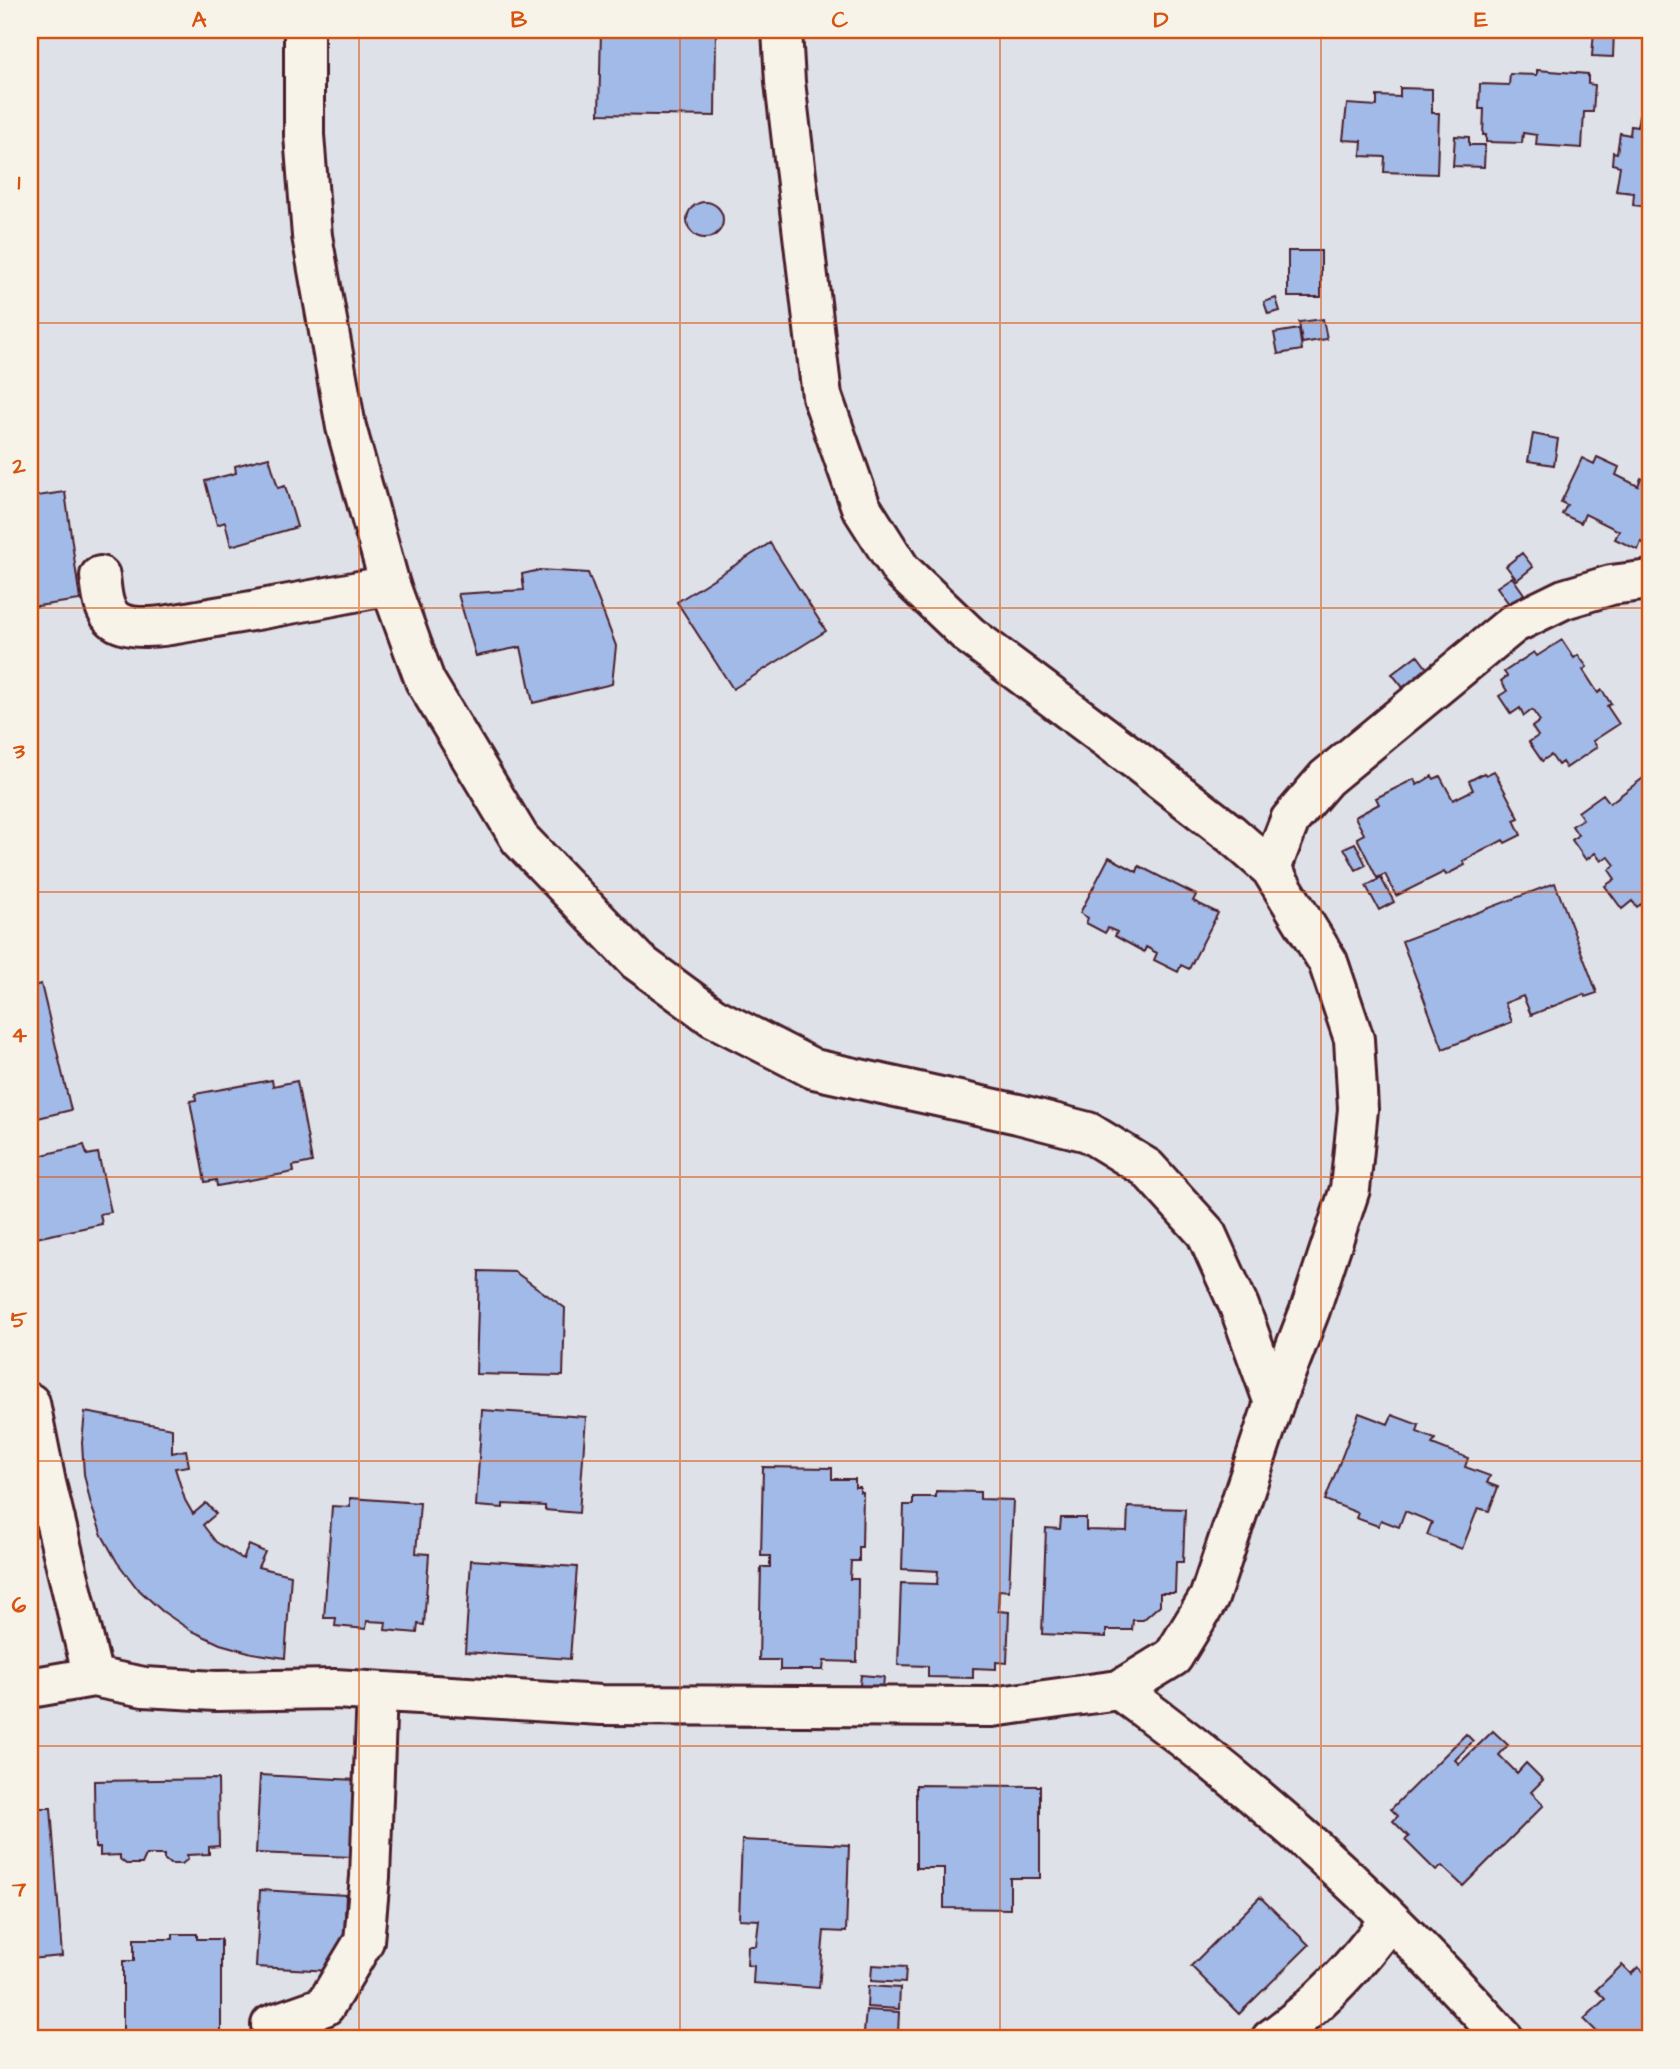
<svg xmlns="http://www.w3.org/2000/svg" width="1680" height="2069" viewBox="0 0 1680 2069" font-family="'Architects Daughter',sans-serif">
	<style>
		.building { fill: #a2bae8; stroke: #4a1f2b; stroke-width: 2 }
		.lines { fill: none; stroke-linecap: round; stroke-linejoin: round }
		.minor-casing { stroke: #4a1f2b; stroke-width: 44 }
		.minor { stroke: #f7f3e8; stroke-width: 38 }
		.grid { fill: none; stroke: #d8530f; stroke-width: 2; stroke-opacity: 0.55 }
		.neatline { fill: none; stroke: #d8530f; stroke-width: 2.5 }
		.grid-label { font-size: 23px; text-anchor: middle; font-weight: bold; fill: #d8530f }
	</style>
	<rect width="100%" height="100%" fill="#dee2e8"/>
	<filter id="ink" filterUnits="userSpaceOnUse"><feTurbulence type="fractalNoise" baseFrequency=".0143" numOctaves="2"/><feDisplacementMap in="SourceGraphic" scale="14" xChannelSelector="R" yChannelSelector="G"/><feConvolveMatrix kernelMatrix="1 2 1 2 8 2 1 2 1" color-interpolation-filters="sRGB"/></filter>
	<g filter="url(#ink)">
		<path class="building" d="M601,30H716L715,116L599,114Z
			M1594,30H1614L1613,57L1592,56Z
			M1537,70L1588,74V84L1595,85L1593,112H1584L1582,148L1536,145L1537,135L1523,133L1522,143L1486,142V135H1483L1484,109H1479L1480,84L1509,85L1510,74L1537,75Z
			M1400,88L1432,89V113H1439L1437,174L1384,172L1385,157L1361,156L1362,141L1343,140L1347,104L1377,106V96L1400,97Z
			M1648,111H1650V207L1633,205L1634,193L1616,191L1620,166L1612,164L1613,152L1617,153L1620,133L1630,135L1631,126L1637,127L1639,115L1647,116Z
			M1455,136L1469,137V145H1485L1484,167L1453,166Z
			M687 220a18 18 0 1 1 36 0a18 18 0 1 1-36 0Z
			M1288,251H1321V297H1288Z
			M1276,298L1280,311L1268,314L1264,302Z
			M1323,319L1327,339L1302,343L1299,322Z
			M1299,329L1302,350L1278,354L1274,333Z
			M1533,434L1558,439L1554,465L1528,461Z
			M269,457L278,488L285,486L297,527L231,546L225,522L217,525L205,481L236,473L235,466Z
			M1597,457L1619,467L1616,475L1638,486L1641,478L1650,482L1649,546L1641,542L1638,550L1615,539L1619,531L1585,514L1581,523L1562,514L1567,505L1561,502L1582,458L1594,464Z
			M65,492L80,600L30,607V497Z
			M770,543L826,631L733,689L677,602Z
			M1522,553L1533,567L1517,580L1506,566Z
			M540,570L588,573L616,646L612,684L533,703L521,647L476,656L458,594L524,590L522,574Z
			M1512,577L1524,594L1509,604L1497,587Z
			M1562,640L1574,658L1578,655L1587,667L1583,670L1598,693L1602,690L1611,704L1607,706L1619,724L1593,741L1597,747L1566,768L1562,762L1558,765L1551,755L1542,761L1529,742L1538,736L1532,727L1540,721L1532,710L1524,716L1520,708L1511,714L1499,696L1507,691L1501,681L1507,676L1504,672L1534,652L1537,656Z
			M1417,655L1429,671L1405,690L1392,674Z
			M1494,771L1519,818L1514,820L1521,835L1505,843L1503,840L1463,861L1465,865L1446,875L1444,872L1396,896L1385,874L1377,878L1357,838L1364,834L1355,817L1379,804L1376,798L1414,779L1417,785L1432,776L1434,779L1440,776L1453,800L1473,790L1469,781L1484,773L1486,775Z
			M1650,773V907L1646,910L1641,904L1637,907L1632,901L1622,909L1605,886L1615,879L1609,870L1615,865L1608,856L1601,861L1595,853L1586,860L1572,840L1578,835L1572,826L1583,819L1578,812L1603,794L1610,803Z
			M1355,843L1366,865L1356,870L1344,848Z
			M1109,857L1137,872L1139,866L1196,895L1193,901L1218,913L1189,969L1181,965L1178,972L1154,960L1157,953L1146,947L1144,952L1115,936L1117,932L1108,928L1105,933L1086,923L1088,918L1080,913Z
			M1381,878L1394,902L1379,910L1366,886Z
			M1555,883L1597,993L1585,997L1584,994L1531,1015L1523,996L1505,1003L1512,1022L1443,1049L1402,941Z
			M41,984L71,1110L30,1120V987Z
			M272,1080L273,1086L297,1081L312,1162L293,1166L294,1172L217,1186L216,1180L205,1182L190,1101L196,1100L195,1094Z
			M84,1145L87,1155L98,1153L111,1212L100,1214L102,1224L36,1238L34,1230L30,1231V1158Z
			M479,1271L515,1272L565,1308L563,1376L476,1374Z
			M482,1410L586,1417L579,1513L545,1510V1506L503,1504V1508L476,1506Z
			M85,1412L172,1428V1453L186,1450L189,1466L175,1468L185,1500L193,1514L206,1503L216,1514L203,1525L216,1542L243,1559L249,1545L265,1552L258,1567L291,1575L285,1658L252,1653L220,1644L190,1630L162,1611L137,1588L117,1562L102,1535L91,1505L84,1474L82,1443Z
			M1359,1413L1388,1424L1392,1415L1419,1425L1417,1432L1435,1439L1432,1444L1468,1458L1465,1467L1490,1476L1487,1483L1498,1487L1489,1511L1478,1508L1462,1549L1427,1535L1432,1522L1405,1511L1399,1527L1381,1520L1378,1526L1356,1518L1358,1513L1325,1500Z
			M763,1467L832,1468V1479H855V1487H860V1492H863L862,1547H859V1561H851L850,1579H858L857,1662L824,1661L823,1670H780V1660H759L761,1567H770V1556H761Z
			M936,1491L980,1492V1499L1013,1500L1009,1591L999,1590L998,1611L1009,1612L1007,1663L996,1662V1669L973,1668V1678L928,1677V1666L898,1665L901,1583L937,1584L938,1571L902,1569L904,1505H913V1497H936Z
			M350,1498L420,1503L416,1553L429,1554L424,1625L418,1624L417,1633L385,1630L386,1622L367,1621L366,1629L335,1626L336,1618H324L332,1506L350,1507Z
			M1128,1507L1185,1509L1183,1562H1176L1175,1593H1160V1605L1143,1620H1133L1132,1630H1106V1637L1042,1634L1046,1528L1060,1529L1061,1518H1086V1530L1127,1531Z
			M471,1560L577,1567L570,1659L465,1652Z
			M861,1675L884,1677L882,1698L859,1695Z
			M1493,1731L1508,1745L1499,1755L1517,1773L1526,1763L1543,1780L1531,1792L1544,1805L1463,1886L1442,1866L1436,1871L1405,1840L1409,1837L1393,1821L1398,1816L1391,1809L1466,1734L1473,1741L1455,1760L1459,1764Z
			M260,1775L356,1780L352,1857L256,1853Z
			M218,1779L219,1846L209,1847V1854L187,1855L188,1859L182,1864H170L164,1859V1855H146L142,1864H126L120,1859V1855L100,1856V1848H95L94,1781Z
			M916,1785L1040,1786V1878H1010V1909L944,1908V1868H916Z
			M30,1808H51L62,1956L30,1959Z
			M742,1840L849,1845L846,1932L824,1931L819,1988L753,1983L754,1966L747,1965L748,1946H756L759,1920L739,1919Z
			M260,1890L346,1895L343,1957L332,1971L256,1967Z
			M1260,1897L1309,1945L1239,2014L1191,1966Z
			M173,1934H197V1939H221V2039H123V1961H134V1939H173Z
			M872,1965L906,1967L905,1983L871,1981Z
			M1622,1965L1631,1974L1638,1967L1647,1976L1650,1972V2039H1604L1584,2019L1605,1999L1596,1990Z
			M868,1986L900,1988L899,2009L867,2007Z
			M866,2010L899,2012L898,2034L864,2033Z
			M30,2023L50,2039H30Z"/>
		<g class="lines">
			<g class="minor-casing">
				<path id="minor" d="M304,30V135L312,236L346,427L390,585L425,681L520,839L637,961L713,1017L814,1069L1018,1114L1088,1132L1147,1168L1206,1233L1239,1306L1274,1403
					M100,576C102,593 102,615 120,623C144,633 185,622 210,618C270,608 330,597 390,585
					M1271,869L1290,820L1326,778L1513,624L1564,599L1611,585L1650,580
					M30,1403L46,1483L93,1677
					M30,1688L93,1677L144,1687L216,1691L335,1689L601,1705L992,1707L1119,1690L1173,1657L1209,1598L1274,1403L1310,1310L1350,1189L1358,1109L1354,1039L1328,962L1271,869L1231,834L1137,761L969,635L901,570L861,507L822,396L785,82L782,30
					M1119,1690C1259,1791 1389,1910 1504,2039
					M271,2025L325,2006L364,1941L370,1877L377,1692
					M1271,2039C1318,2006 1355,1967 1389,1920"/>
			</g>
			<use href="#minor" class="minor"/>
		</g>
	</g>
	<path class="grid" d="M359,30V2039M680,30V2039M1000,30V2039M1321,30V2039M30,323H1650M30,608H1650M30,892H1650M30,1177H1650M30,1461H1650M30,1746H1650"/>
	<rect width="1680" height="2069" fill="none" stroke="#f7f3e8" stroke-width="77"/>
	<rect x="38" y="38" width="1604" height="1992" class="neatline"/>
	<g class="grid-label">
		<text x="199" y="27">A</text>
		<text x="519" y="27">B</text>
		<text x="840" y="27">C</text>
		<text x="1161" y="27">D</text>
		<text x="1481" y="27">E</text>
		<text x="19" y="189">1</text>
		<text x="19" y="473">2</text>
		<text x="19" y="758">3</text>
		<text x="19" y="1042">4</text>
		<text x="19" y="1327">5</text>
		<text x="19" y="1612">6</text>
		<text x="19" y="1896">7</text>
	</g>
</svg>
